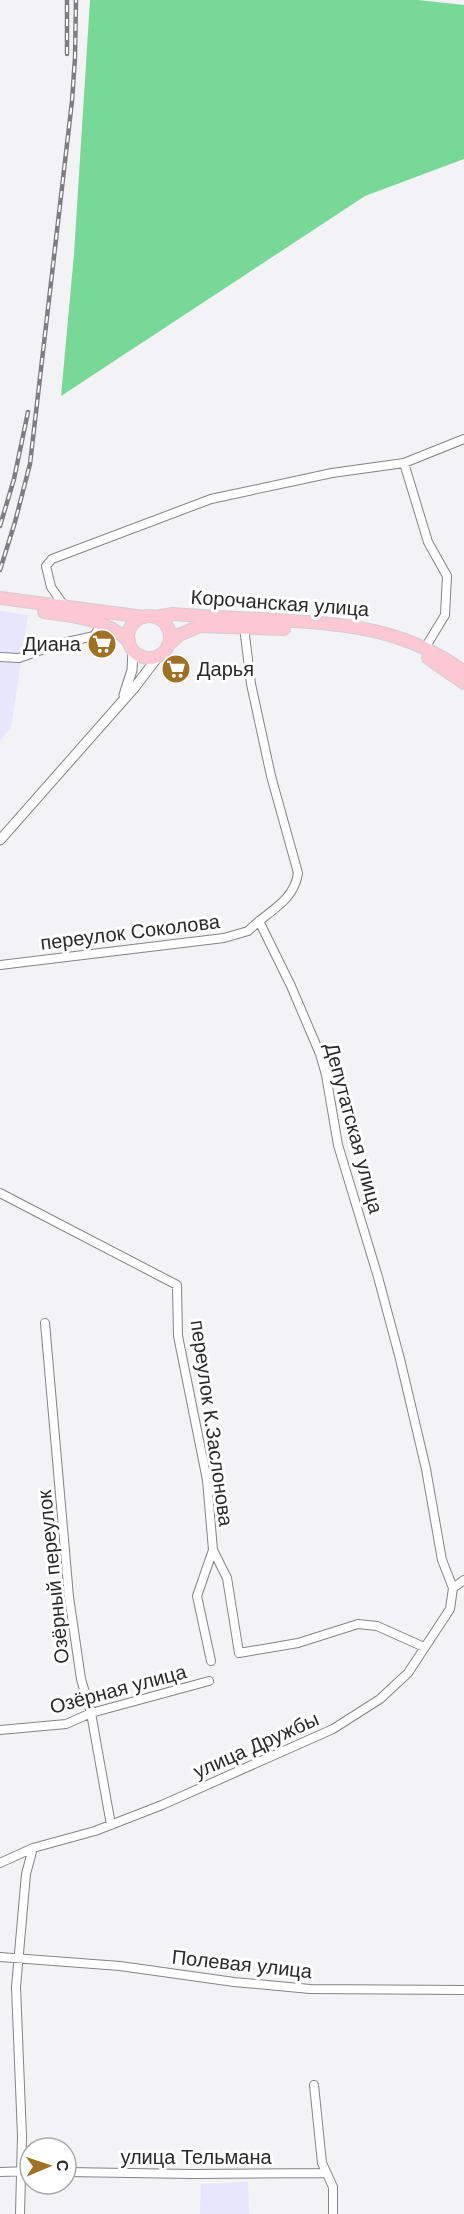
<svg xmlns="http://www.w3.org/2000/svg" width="464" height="2214" viewBox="0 0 464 2214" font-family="Arial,sans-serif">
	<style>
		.industrial { fill: #e8e6fc }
		.green { fill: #77d898 }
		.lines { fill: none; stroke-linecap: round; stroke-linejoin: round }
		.minor-casing { stroke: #848386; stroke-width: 10 }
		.tertiary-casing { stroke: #848386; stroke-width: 11 }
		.primary-casing { stroke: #d0d0d0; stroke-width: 14 }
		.minor { stroke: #fff; stroke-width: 8 }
		.tertiary { stroke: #fff; stroke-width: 9 }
		.primary { stroke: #fbc8d3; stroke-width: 12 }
		.rail-casing { stroke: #7e7d7f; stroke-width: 4.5 }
		.rail { stroke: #fff; stroke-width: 2; stroke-dasharray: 7; stroke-linecap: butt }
		.labels { text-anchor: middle; stroke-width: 6; stroke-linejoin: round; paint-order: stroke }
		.street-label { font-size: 20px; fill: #2a292b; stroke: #fff }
		.poi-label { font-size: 20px; fill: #2a292b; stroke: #fff; text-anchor: end }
	</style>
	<rect width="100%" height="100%" fill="#f3f2f5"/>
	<path class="industrial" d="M0,611L28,615L11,727L0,741Z
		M248,2182L249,2214H200L201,2184Z"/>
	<path class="green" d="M90,0H418L464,5V159L365,196L61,396L74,254Z"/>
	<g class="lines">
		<g class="minor-casing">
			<path id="minor" d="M404,463L428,542L447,576L445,615L425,648
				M65,607L51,587L46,566L52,559L211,499L332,473L404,463L464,439
				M244,627L251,684L271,776L298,873C295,896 277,907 259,921L291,986L320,1054L326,1075L338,1145L378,1277L400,1359L426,1469L442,1560L453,1588
				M0,657L19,658L58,644L94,636L102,623
				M0,965L224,938L248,931L259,921
				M0,1193L177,1285L178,1336L207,1480L213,1550L197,1596L211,1661
				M45,1323L69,1597L81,1679L91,1713L111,1825
				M213,1550L227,1578L239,1653L298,1643L358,1624L377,1626L424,1647
				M0,1730L66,1724L91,1713L209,1681
				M0,1863L33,1848L95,1831L162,1805L333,1729L380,1699L408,1673L450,1609L453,1588L464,1580
				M0,1957L120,1966L234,1982L310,1989L464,1990
				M314,2085L322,2163L333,2187V2214
				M0,2172L30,2171
				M66,2172L193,2174L326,2173
				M20,2214L22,2136L16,1987L26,1874L33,1848"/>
		</g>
		<g class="tertiary-casing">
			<path id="tertiary" d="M124,695L132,670L133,650
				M0,840L135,687L160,654"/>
		</g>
		<g class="primary-casing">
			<path id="primary" d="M0,598L144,617
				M44,612C77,617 103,618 129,641
				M128 637a21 21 0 1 1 42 0a21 21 0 1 1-42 0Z
				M155,617L173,614C208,617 243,618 278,620C347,624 407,629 464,672
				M168,645L179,635L200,626L284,629
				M428,658L464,683"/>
		</g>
		<use href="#minor" class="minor"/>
		<use href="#tertiary" class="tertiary"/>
		<use href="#primary" class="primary"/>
		<g class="rail-casing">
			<path id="rail" d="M67,54V0
				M0,526L14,479L28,412
				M0,570L15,522L30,464L72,101L75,58L76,0"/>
		</g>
		<use href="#rail" class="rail"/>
	</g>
	<defs>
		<g id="supermarket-disc" transform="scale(1.5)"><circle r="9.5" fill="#a07024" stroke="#fff"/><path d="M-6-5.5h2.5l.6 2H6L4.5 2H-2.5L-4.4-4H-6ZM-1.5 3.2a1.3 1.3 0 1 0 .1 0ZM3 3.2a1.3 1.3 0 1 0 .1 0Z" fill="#fff"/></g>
	</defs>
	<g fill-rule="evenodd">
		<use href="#supermarket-disc" x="102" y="644"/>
		<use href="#supermarket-disc" x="176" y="669"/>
	</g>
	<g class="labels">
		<g class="street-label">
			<text transform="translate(280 603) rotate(4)" y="7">Корочанская улица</text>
			<text transform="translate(130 932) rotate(-7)" y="7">переулок Соколова</text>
			<text transform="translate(354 1128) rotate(75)" y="7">Депутатская улица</text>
			<text transform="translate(212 1423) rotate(82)" y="7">переулок К.Заслонова</text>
			<text transform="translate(53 1577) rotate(-96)" y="7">Озёрный переулок</text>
			<text transform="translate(118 1689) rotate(-15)" y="7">Озёрная улица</text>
			<text transform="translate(256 1745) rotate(-24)" y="7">улица Дружбы</text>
			<text transform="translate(242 1964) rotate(6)" y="7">Полевая улица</text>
			<text x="196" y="2164">улица Тельмана</text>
		</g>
		<g class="poi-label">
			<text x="81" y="651">Диана</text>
			<text x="197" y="676" text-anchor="start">Дарья</text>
		</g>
	</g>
	<g transform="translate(48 2166) rotate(88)"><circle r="28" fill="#ffffff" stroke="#aaa9aa" stroke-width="1.5"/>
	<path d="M0-4.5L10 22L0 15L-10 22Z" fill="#a07024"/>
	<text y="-9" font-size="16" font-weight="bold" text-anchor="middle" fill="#2a292b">С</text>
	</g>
</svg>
